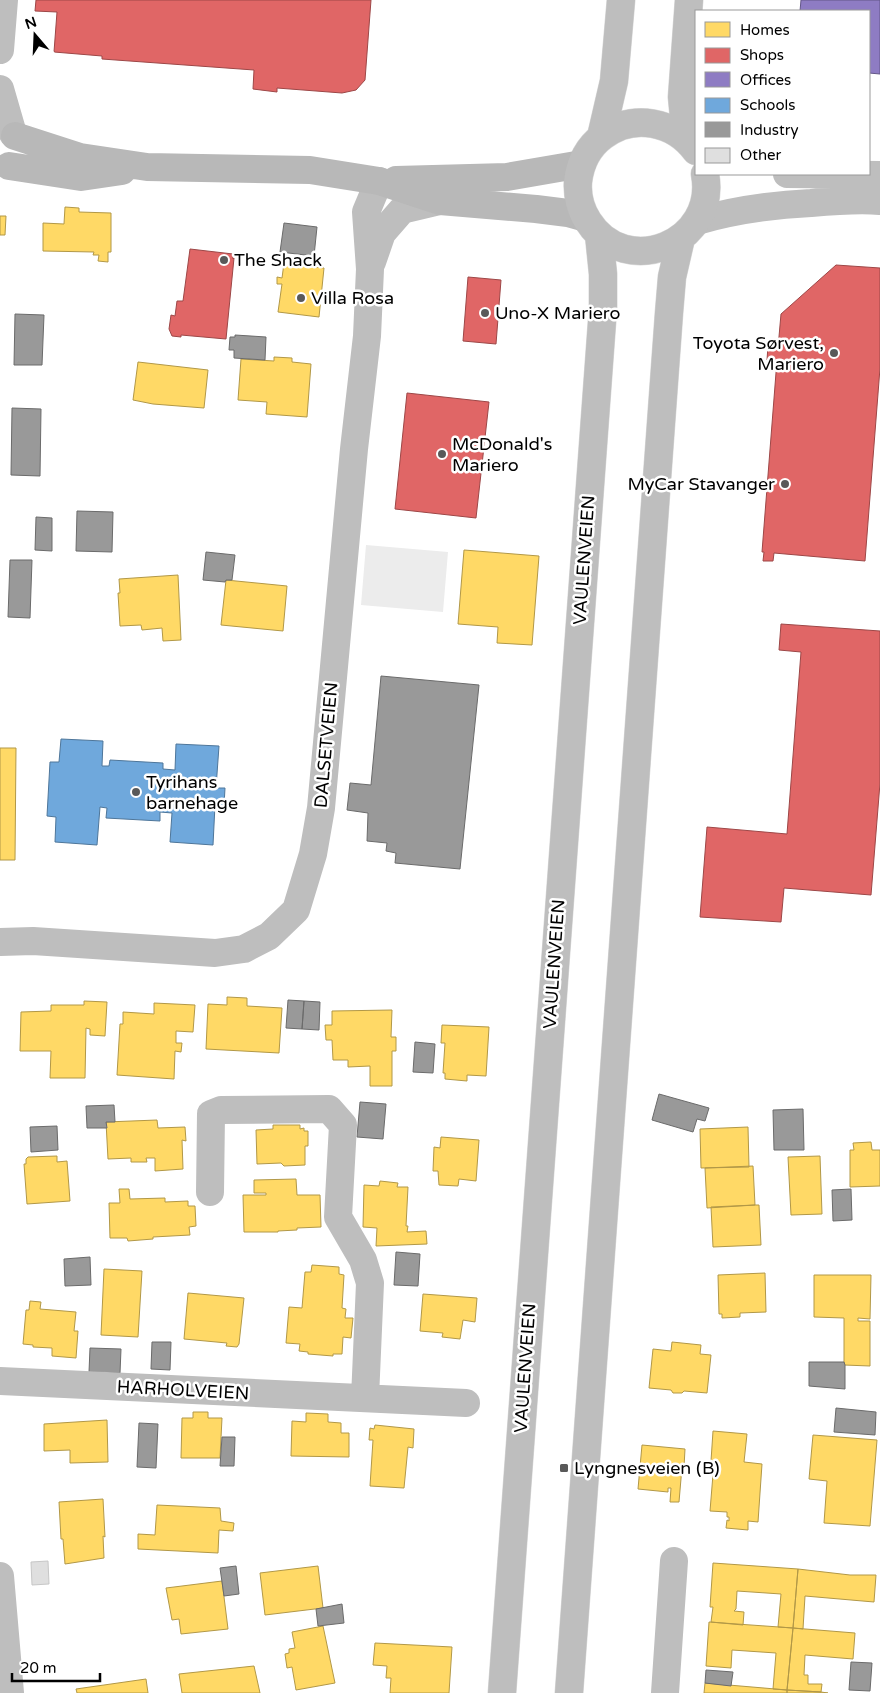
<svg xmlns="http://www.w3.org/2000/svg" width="880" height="1693" viewBox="0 0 880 1693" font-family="'Varela Round',sans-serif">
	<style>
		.green { fill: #ececec }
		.homes { fill: #ffd966; stroke: #b29847 }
		.shops { fill: #e06666; stroke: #9d4747 }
		.offices { fill: #8e7cc3; stroke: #635788 }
		.schools { fill: #6fa8dc; stroke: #4e769a }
		.industry { fill: #999; stroke: #6b6b6b }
		.building { fill: #dfdfdf; stroke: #c7c7c7 }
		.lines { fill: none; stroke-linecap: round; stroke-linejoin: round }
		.primary-casing { stroke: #dbdbdb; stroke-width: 29 }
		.minor { stroke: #bebebe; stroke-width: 28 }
		.tertiary { stroke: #bebebe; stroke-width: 28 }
		.secondary { stroke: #b8b8b8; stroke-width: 28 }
		.primary { stroke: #bebebe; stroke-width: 28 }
		.poi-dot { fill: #595959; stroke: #fff; stroke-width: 2 }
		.labels { text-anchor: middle; stroke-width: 5; stroke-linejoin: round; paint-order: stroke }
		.poi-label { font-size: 18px; fill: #000; stroke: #fff; text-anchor: start }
		.street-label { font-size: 18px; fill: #000; stroke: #fff }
	</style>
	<rect width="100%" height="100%" fill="#fff"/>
	<path class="green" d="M366,545L448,552L443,612L361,605Z"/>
	<path class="homes" d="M65,207L79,208V212L111,213V252H108V262L98,261L99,255H93L94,252L43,251V223L64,224Z
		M0,216H6L5,235H0Z
		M289,257L307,259L306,266L324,268L319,317L278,312L282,284H277V277L282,278L284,263L288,264Z
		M274,357L292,358V362L311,364L307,417L266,414L267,402L238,400L241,359L274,361Z
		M138,362L208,370L204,408L153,404L133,400Z
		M464,550L539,556L532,645L497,643L498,627L458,624Z
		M178,575L181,640L163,641L162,628L142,630L141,625L120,626L118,593H120L119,579Z
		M226,580L287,586L283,631L221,625Z
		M0,748H16L15,860H0Z
		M227,997L247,998V1006L282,1008L279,1053L206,1049L208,1004L227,1005Z
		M84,1001L107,1002L105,1036L90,1035V1029L86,1028L85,1078H50L51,1051H20L21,1012L51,1011V1005H84Z
		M154,1003L195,1005L193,1032L176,1031V1043H182L181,1052L175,1051L174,1079L117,1075L120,1024H123V1012L154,1014Z
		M392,1010L391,1037H396V1051H392V1086H370V1066L348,1067V1060H333L332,1040H326L325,1025H332V1011Z
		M442,1025L489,1027L486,1076L467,1075V1081L445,1079V1073H443L445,1043H441Z
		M157,1120L158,1128L185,1127L186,1141L182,1140L183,1169L155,1171V1158H146L147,1162H131V1158L108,1159L106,1122Z
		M273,1125H300V1129L304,1128V1131H308V1146H305V1165L284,1166L281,1163L257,1164L256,1130L273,1129Z
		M748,1127L749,1167L701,1168L700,1129Z
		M441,1137L479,1140L476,1181L459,1179L458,1186L439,1185L438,1171H433L434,1147L440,1148Z
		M871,1142L872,1150H880V1186L850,1187V1150H854L853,1143Z
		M57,1156V1162L67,1161L70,1201L27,1204L24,1164H26V1159L28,1157Z
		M820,1156L822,1214L791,1215L788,1157Z
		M753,1166L755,1205L707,1208L705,1168Z
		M296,1179L297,1195H320L321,1227L297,1228V1230L278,1231V1232H244L243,1195H266V1193H254V1180Z
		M380,1181L398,1183L397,1187H408L406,1226H408L407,1232L426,1231L427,1244L376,1246L377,1228L363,1227L364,1185L379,1186Z
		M119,1189H129L130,1199L165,1198V1202L188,1201V1206H195L196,1226L189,1227L190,1235L153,1237V1239L128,1241L127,1238H110L109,1203H120Z
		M755,1205H759L761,1245L713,1247L711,1207Z
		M312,1265L339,1267V1274L344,1275L342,1308L346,1309L345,1318H353L351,1338L343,1337L342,1354H333V1356L308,1354V1352L299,1351L300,1344L286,1343L289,1307L302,1308L305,1272H311Z
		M104,1269L142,1271L138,1337L101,1335Z
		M765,1273L766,1312L740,1313V1317L722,1318V1314H719L718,1275Z
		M814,1275H871L870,1319L858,1318V1321H870V1366L844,1365V1318L814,1317Z
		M188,1293L244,1298L239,1344L237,1347L226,1346L227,1343L184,1339Z
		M423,1294L477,1298L475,1322L463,1320L460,1339L442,1337L443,1333L420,1331Z
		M30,1301L41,1302L40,1309L76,1312L74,1331H78L76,1358L52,1356V1348L33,1347V1345L23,1344L26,1310H29Z
		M672,1342L701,1345L700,1354L711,1355L707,1393L684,1391L682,1393H673L671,1390L649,1388L653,1349L671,1351Z
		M193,1412H208V1418H222L220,1458H181L182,1418H193Z
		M306,1413L328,1414V1422L341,1423V1433H349V1457L291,1456L292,1421L306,1422Z
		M107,1420L108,1462L70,1463V1450L44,1451V1424Z
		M375,1425L414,1429L413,1448L408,1447L404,1488L370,1486L373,1440H369L370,1428L374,1429Z
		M713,1431L747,1434L744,1462L762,1464L758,1522L748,1521V1530L726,1528L727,1520L729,1521V1517H727V1512L710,1511L714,1462L711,1461Z
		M813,1435L877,1440L870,1526L824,1523L827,1481L809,1479Z
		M642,1445L685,1449L684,1467H682L679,1502H670L671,1488H668V1492L638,1489Z
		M103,1499L105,1537L103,1536L104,1558L65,1564L63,1539H61L59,1502Z
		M157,1505L220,1508L221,1521L234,1523L233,1531L219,1530L218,1553L138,1549V1534L155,1535Z
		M713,1563L798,1569L793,1628L778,1627L781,1594L737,1591L736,1609L734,1611L744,1612L743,1625L711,1622L713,1607H710Z
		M318,1566L323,1608L265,1615L260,1573Z
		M798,1569L850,1575H876L874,1602L805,1596L803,1629L793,1628Z
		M222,1581L228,1629L181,1634L179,1619L172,1620L166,1588Z
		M709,1622L793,1628L787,1690L773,1689L776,1653L732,1650L731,1668L706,1666Z
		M323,1626L335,1683L296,1690L292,1667L287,1668L285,1654L289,1653V1649L295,1648L292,1632Z
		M793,1628L855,1633L853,1659L805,1655L804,1675H808V1684H822L821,1692L787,1690Z
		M375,1643L452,1647L449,1693H390L391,1678H386L387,1666L373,1665Z
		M254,1666L260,1693H182L179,1674Z
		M146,1679L148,1693H77L76,1689Z
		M705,1683L787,1690V1693H704Z
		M787,1690L821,1692L828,1693H787Z"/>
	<path class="shops" d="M36,0H371L365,80L356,90L342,93L277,88V92L253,89L254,70L102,59V56L54,52L57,12L35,11Z
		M190,249L233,254V259L234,258L226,339L181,335V337L172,336L169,329L171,315L175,316L177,301H183Z
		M836,265L880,268V368L865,561L774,553L773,561H763L764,552H762L777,360H767L768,346L778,348L781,314Z
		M468,277L501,280L496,344L463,341Z
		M407,393L489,402L476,518L395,509Z
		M781,624L880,631V783L871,895L784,888L781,922L700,917L707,827L787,834L801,652L779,650Z"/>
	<path class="offices" d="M801,0H880V74L869,73V11H800Z"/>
	<path class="schools" d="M61,739L103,741L102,766H109L110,760L163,763V769L175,770L176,744L219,746L216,788H225L224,806L215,805L213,845L170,842L172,813L160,812V821L106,818L107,808L100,807L97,845L55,842L56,817L47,816L50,762H59Z"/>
	<path class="industry" d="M284,223L317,227L314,256L280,252Z
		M15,314L44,315L42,365H14Z
		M235,335L266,337L265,360L234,358V350H229L230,337H235Z
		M12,408L41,409L40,476L11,475Z
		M77,511L113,512L112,552L76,551Z
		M36,517L52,518V551L35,550Z
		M206,552L235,555L232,580H226L225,582L203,580Z
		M10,560H32L30,618L8,617Z
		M381,676L479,685L460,869L395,863L396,853L386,851L387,843L367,841L368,813L347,810L350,783L371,785Z
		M288,1000L304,1001L302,1029L286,1028Z
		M304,1001L320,1002L319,1030L302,1029Z
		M415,1042L435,1044L433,1073L413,1072Z
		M659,1094L709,1108L705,1121L697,1119L693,1132L652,1120Z
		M360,1102L386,1104L383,1139L357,1137Z
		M114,1105L115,1122H106L107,1128H87L86,1106Z
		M803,1109L804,1150H774L773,1110Z
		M57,1126L58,1150L31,1152L30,1127Z
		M851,1189L852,1220L833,1221L832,1190Z
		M396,1252L420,1254L418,1286L394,1285Z
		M90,1257L91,1285L65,1286L64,1259Z
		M152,1342H171L170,1370L151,1369Z
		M90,1348L121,1349L120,1373L89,1372Z
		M809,1362H844L845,1365V1389L809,1386Z
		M836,1408L876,1412L875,1435L834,1432Z
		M139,1423L158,1424L156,1468L137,1467Z
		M222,1437H235L234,1466H220Z
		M236,1566L239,1594L224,1596L220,1568Z
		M342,1604L344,1623L318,1626L316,1609Z
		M851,1662L872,1663L870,1691L849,1690Z
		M706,1670L733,1672L731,1686L705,1683Z"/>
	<path class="building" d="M48,1561L49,1584L32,1585L31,1562Z"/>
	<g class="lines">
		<g class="primary-casing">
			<path id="primary" d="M601,137L614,81L621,0
				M686,139L682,97L689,0
				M696,151C674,121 633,113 603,136C588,147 580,164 578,182C577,195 581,210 588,221C626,281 718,243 705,174
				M502,1693L603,308V274L599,235
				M569,1693L669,313L672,277L681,238"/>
		</g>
		<path class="minor" d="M0,50L4,0
			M0,89L13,134
			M372,262L382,233L402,210L440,201
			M0,942L33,941L215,953L244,949L269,936L296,910L313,854L321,808L354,449L367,336L370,269L366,212L379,181
			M210,1192L211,1114L221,1110L329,1109L343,1125L338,1217L363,1260L370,1283L365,1398
			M0,1381L466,1403
			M0,1576L10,1693
			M665,1693L674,1561"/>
		<path class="tertiary" d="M787,174L880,175
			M697,221C735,210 771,205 811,203C834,201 857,199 880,201"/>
		<path class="secondary" d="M15,136L80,157L147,167L310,170L379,181L440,201L536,209L568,213L586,218
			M9,166L81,177L122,171
			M396,180L507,177L582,164"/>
		<use href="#primary" class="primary"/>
	</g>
	<g class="poi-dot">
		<circle cx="224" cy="260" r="5"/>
		<circle cx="301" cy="298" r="5"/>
		<circle cx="485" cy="313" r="5"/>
		<circle cx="834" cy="353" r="5"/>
		<circle cx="442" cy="454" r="5"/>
		<circle cx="785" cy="484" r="5"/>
		<circle cx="136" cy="792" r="5"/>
		<rect x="559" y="1463" width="10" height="10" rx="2.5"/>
	</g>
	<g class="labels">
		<g class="poi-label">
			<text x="234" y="266">The Shack</text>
			<text x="311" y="304">Villa Rosa</text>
			<text x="495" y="319">Uno-X Mariero</text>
			<text x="824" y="349" text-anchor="end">Toyota Sørvest,<tspan x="824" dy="21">Mariero</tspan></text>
			<text x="452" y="450">McDonald's<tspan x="452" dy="21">Mariero</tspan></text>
			<text x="775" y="490" text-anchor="end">MyCar Stavanger</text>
			<text x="146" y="788">Tyrihans<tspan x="146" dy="21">barnehage</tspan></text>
			<text x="574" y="1474">Lyngnesveien (B)</text>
		</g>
		<g class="street-label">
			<text transform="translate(584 560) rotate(-86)" y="6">VAULENVEIEN</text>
			<text transform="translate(326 745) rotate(-85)" y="6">DALSETVEIEN</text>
			<text transform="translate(554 964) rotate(-86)" y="6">VAULENVEIEN</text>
			<text transform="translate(525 1368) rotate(-86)" y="6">VAULENVEIEN</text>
			<text transform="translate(183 1390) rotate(3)" y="6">HARHOLVEIEN</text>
		</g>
	</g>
	<rect x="695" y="10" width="175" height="165" fill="#ffffff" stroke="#999999"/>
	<rect x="705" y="22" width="25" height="15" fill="#ffd966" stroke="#999999"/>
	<text x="740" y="35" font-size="15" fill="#000000">Homes</text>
	<rect x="705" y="48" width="25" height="15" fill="#e06666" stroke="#999999"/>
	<text x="740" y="60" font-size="15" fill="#000000">Shops</text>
	<rect x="705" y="72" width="25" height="15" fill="#8e7cc3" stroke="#999999"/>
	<text x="740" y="85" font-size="15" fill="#000000">Offices</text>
	<rect x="705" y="98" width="25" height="15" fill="#6fa8dc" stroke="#999999"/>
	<text x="740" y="110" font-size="15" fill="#000000">Schools</text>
	<rect x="705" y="122" width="25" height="15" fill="#999999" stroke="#999999"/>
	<text x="740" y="135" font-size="15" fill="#000000">Industry</text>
	<rect x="705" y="148" width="25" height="15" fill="#dfdfdf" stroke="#999999"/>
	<text x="740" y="160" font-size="15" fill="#000000">Other</text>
	<g transform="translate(35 35) rotate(341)" stroke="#ffffff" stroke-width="4" paint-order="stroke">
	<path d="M0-4L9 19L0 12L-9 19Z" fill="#000000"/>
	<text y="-8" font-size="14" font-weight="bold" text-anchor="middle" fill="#000000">N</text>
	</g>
	<path d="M12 1673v8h88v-8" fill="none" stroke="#000000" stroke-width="2.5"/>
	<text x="20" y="1673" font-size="15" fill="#000000" stroke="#ffffff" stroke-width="4" paint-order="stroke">20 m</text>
</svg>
